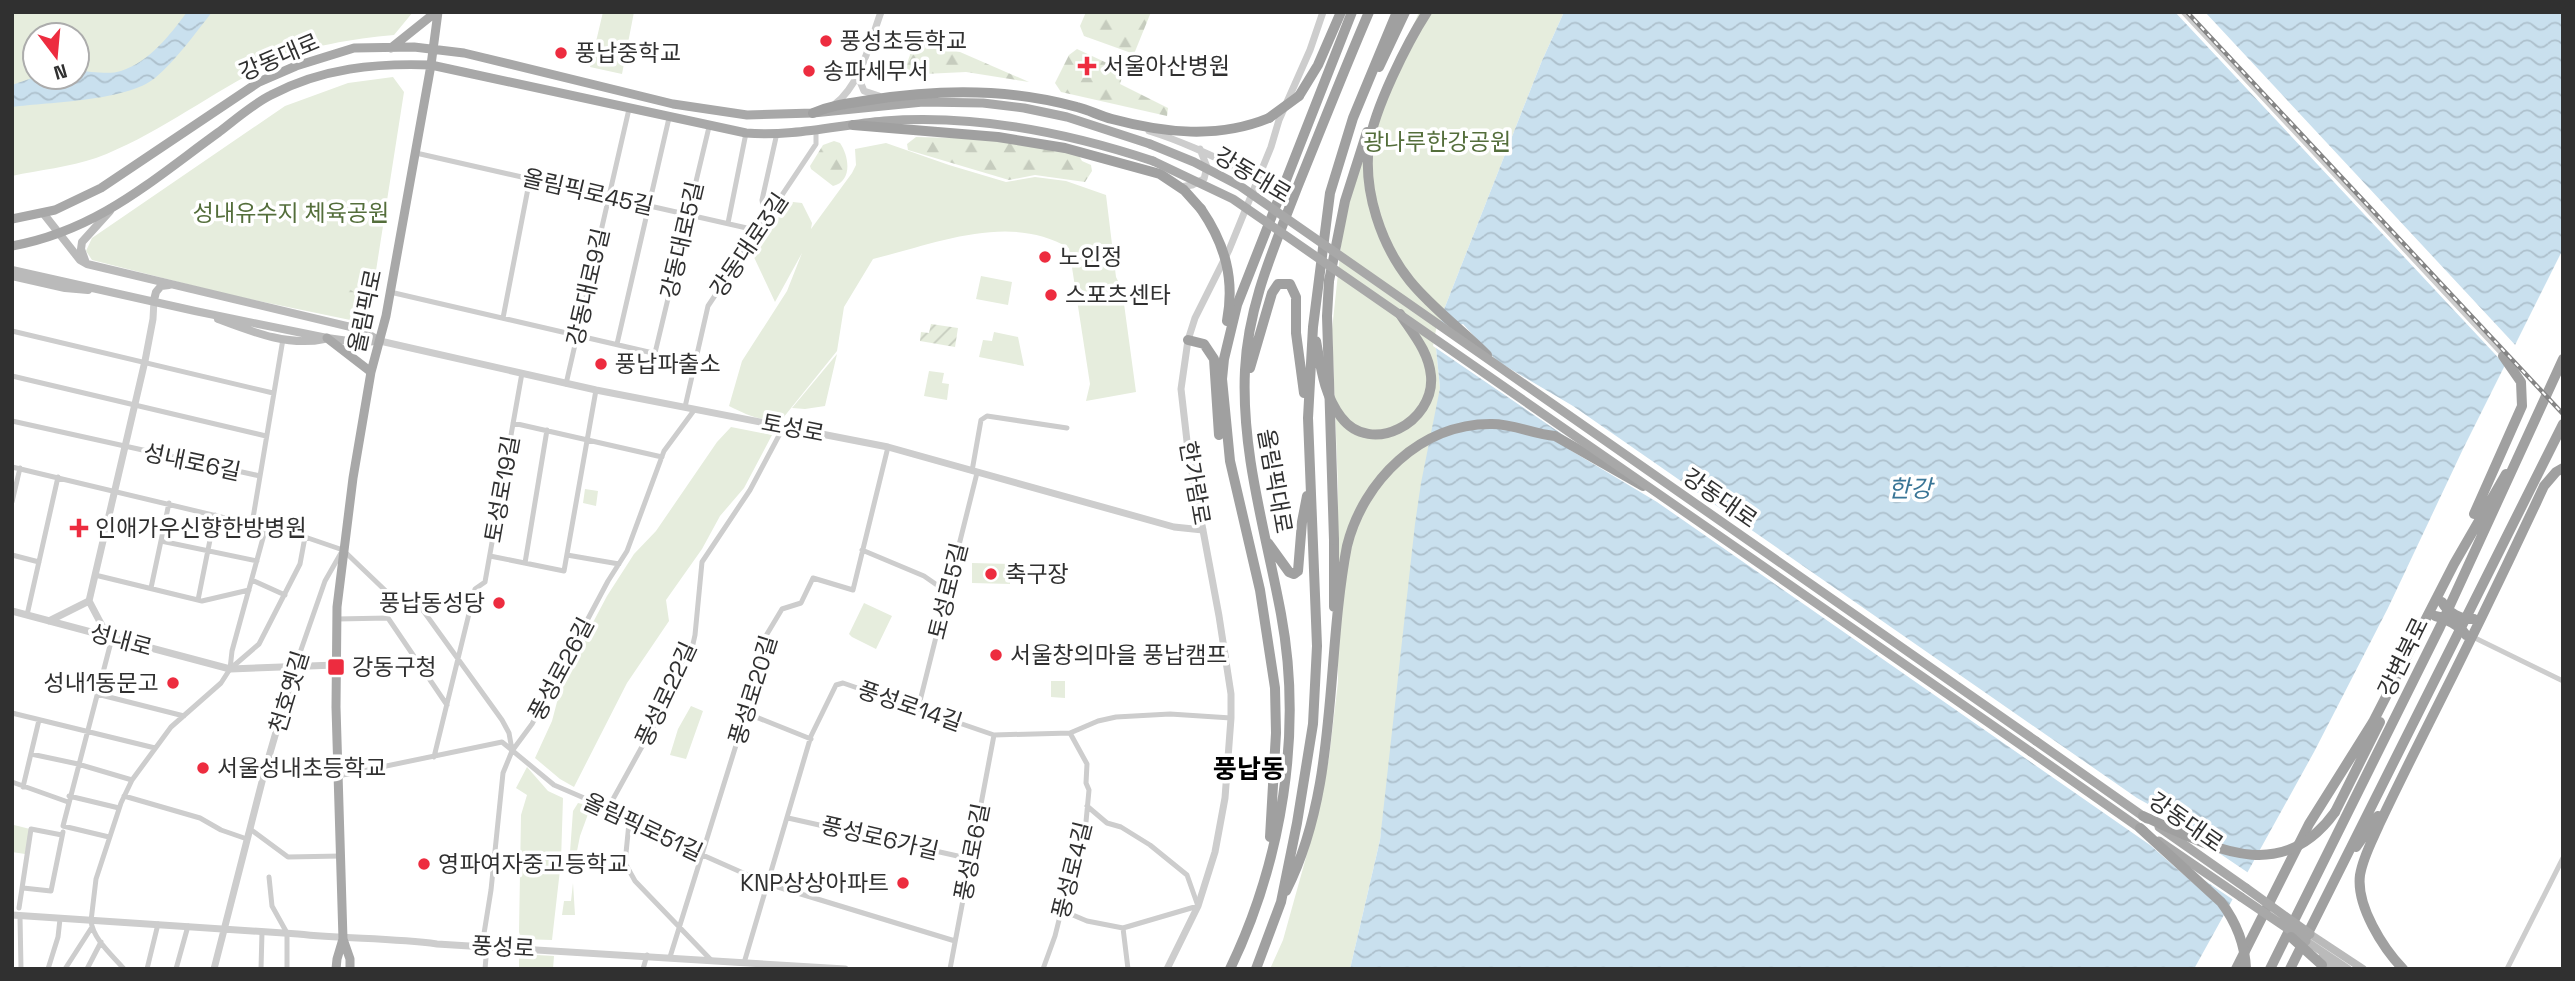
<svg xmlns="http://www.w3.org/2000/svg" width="2575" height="981" viewBox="0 0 2575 981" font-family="'Space Grotesk','Noto Sans KR',sans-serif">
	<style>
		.green { fill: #e6eddd; fill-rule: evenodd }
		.forest { fill: url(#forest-firs) }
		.garden { fill: url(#garden-furrows) }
		.water { fill: url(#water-waves) }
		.pier { fill: #fff }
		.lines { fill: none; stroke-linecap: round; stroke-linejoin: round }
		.minor { stroke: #cdcdcd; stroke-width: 5 }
		.tertiary { stroke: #cdcdcd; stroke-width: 7 }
		.secondary { stroke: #bababa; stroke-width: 8 }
		.primary { stroke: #a8a8a8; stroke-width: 9 }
		.trunk { stroke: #a0a0a0; stroke-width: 10 }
		.rail-casing { stroke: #858585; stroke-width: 4.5 }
		.rail { stroke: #fff; stroke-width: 2; stroke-dasharray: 5; stroke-linecap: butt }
		.primary-bridge { stroke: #a8a8a8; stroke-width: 9 }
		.trunk-bridge { stroke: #a0a0a0; stroke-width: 10 }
		.poi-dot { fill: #ed2c3f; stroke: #fff; stroke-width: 2.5 }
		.labels { text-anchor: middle; stroke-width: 7; stroke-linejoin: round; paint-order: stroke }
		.poi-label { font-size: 23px; fill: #303030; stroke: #fff; text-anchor: start }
		.street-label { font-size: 23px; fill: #303030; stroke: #fff }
		.park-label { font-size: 23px; fill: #546e3b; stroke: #fff }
		.water-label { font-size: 24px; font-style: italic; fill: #397596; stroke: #fff }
		.quarter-label { font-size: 26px; font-weight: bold; fill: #000; stroke: #fff }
	</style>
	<defs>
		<pattern id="forest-firs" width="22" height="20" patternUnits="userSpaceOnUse" patternTransform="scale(1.75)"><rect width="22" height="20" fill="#e6eddd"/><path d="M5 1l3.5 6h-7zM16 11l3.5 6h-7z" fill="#c6ccbe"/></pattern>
		<pattern id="garden-furrows" width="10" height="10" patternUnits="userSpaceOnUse" patternTransform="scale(1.75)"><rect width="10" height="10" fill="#e6eddd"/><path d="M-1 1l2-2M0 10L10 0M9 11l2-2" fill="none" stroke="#c6ccbe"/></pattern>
		<pattern id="water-waves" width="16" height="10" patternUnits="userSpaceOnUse" patternTransform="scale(1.75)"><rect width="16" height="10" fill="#c9e0ee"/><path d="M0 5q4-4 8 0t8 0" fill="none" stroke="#adc0cc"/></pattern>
	</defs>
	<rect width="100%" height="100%" fill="#fff"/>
	<path class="green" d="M12,12H413L394,35C352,39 309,45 270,64C211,92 158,135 96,158C70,167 39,170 12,176ZM35,35H77V77H35Z
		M603,12H634L622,74L590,67Z
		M1419,12H1564L1541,63L1443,312L1436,348L1440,388L1380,840L1350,969H1270L1283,940L1317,818L1329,758L1338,682V487L1332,330L1344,217L1355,167Z
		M393,77L404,92L370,309L355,321L230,295L92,260L86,251L92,238L285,106L348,83Z
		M886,143L949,165L1006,182L1035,177L1066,181L1106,195L1116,277L1122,289L1136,392L1086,401L1090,384L1069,248C1009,212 935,244 873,259L844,307L837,351L783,418C763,423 747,415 729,406L742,361L787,291L802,253L775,302L752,253L778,219L784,201L802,203L812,223L811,229L852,173L856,165L855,149Z
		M981,276L1012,282L1008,305L976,299Z
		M994,332L1018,337L1024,366L979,357L983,340L992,341Z
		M837,354L825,406L805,409L792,408Z
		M929,371L944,373L942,383L949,384L947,400L924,396Z
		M731,427L772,435L744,488L720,516L702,549L666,600L669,621L627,683L574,787L560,779L535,758L552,721L563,679L607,596L634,554L656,531L717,442Z
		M585,489L598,491L596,506L583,503Z
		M972,563L1011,564L1010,584L972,583Z
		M864,603L892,616L876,649L852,637L849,634Z
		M1051,681H1065V698L1051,697Z
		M691,706L703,711L686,759L670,755L678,729Z
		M527,767L548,791L563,798L561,861L552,940L521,939L519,932L521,815L527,795L516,788Z
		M578,803L591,806L580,836L574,866H569L573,811Z
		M14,825L30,829L25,854L12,852Z
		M573,883L575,915H562L564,901H571Z
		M519,954L554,956L553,969H519Z"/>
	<path class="forest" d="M1086,12H1151L1134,54L1084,36L1080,26Z
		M908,38L960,52L1029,82L966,72L903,75L910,55Z
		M1077,49L1124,71L1120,84L1168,108L1167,116L1061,92L1055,83L1069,55Z
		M916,137L999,139L1078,154L1082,161L1091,165L1092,171L1085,182L1035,175L1009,180L908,150L907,144Z
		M834,141L840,143C849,156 853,181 833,186L811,169L810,166L823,145Z
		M338 298a9 9 0 1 1 18 0a9 9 0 1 1-18 0Z"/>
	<path class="garden" d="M931,324L958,328L955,347L920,341L921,332L929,333Z"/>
	<path class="water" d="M187,12H212C194,35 177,59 155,78C127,101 50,102 12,107V85L35,77H77V71C90,71 109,75 121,71C149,62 170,35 187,12Z
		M1564,12H2563V249L2463,449L2388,608L2314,752L2194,969H1350L1380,840L1415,524L1421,483L1440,388L1436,348L1443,312L1541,63Z"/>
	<path class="pier" d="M2175,12H2205L2518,348L2508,368Z
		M1438,319L1451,328L1463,324L1497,361L1573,406L2137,798L2222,845L2262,853L2257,860L2219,853L2250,874L2235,901L2204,880L2216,903L2150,845L1657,502L1570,450L1569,439L1433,346Z"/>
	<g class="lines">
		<path class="minor" d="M2183,12L2503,355
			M416,153L760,231
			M769,217L763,206L762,200L777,133
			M728,223L746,133
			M390,292L696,363
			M503,318L530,178
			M12,331L273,393
			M617,344L669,118
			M655,353L709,127
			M12,376L266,436
			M566,384L629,109
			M685,407L708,306L816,144V130
			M12,421L260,476
			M513,423L662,457
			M12,467L305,537L343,550L390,595L422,609L502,720L509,733L512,750
			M972,471L981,420L987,416L1067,428
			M12,502L20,468
			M252,524L283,339
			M161,541L257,561
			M862,550L924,576L947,592
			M12,555L39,562
			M567,555L619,564
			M490,556L564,571L596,390
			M525,563L547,430
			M95,575L202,601L249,590
			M252,580L285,595
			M151,588L169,503
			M198,600L215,515
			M27,615L58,477
			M337,619L388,618L447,705
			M2473,637L2563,681
			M295,667L325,581L341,553
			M230,669L232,651L266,527
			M97,694L184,716
			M918,709L977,473
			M12,713L155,748
			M746,713L811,739
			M31,754L78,764L132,780
			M434,757L475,589L485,582L522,373
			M338,776L502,742L554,785L605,807L610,814L768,884L955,941
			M12,782L68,802
			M23,787L39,720
			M69,796L119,808
			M124,796L200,818L221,830L247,839
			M607,810L676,685L691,653L695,635L702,562L750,490L784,426
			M788,818L971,859
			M629,823L625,863L635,881L712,961
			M250,829L288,857L341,856
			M109,837L63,826L112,638
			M269,877L272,906L287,933V969
			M23,888L51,891L63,832
			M19,908L31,829L62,835
			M1061,910L1087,921L1123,928L1198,906L1187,875L1150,845L1121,827L1107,823L1087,806
			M20,916L21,969
			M1123,928L1128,969
			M482,946L491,890L503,773L512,751L532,724L608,581L627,551L664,451L695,409
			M670,957L747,710L764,639L782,609L801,603L813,578L853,590L888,447
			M744,963L811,736L836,685L843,683L994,735L1070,733L1098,721L1116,717L1170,714L1231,718
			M48,969L58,937L60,919
			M65,969L92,927
			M87,969L101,942
			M124,969C112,955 93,939 91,921L96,879L121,803L132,780L171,727L221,683L230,669L259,644L300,564L305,537
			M147,969L158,924
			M176,969L188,926
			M261,969L262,932
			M485,969L487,946
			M643,969L647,955
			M950,969L994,735
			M1043,969L1055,936L1068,884L1084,843L1089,790L1086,783L1087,764L1070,733
			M2507,969L2563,858"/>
		<path class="tertiary" d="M857,74L864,91L879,96
			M835,104C861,84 870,42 881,12
			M1149,131C1188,143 1222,161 1258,178
			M1180,187L1192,185L1204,179L1207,167L1200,149
			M380,341L596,390L888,447L1174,527L1203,530
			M12,611L230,669L336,665
			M49,621L89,601
			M108,637L89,601L145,361L153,319L154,300
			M12,915L298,934C345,939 391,938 437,944L845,969
			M214,969L265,770L295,667
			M1167,969L1198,906L1215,852L1225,798L1231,718V694L1219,616L1188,450L1181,389L1188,340L1195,318L1229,250L1271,147L1279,120L1310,50L1323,12"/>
		<path class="secondary" d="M43,213L80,260L87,264L359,329L380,341
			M86,263L81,249L82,242L110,211
			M12,270L195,311L327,338L356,342L380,341
			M12,276L65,288L88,290
			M154,300L156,292L161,286L169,285
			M218,319C250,331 289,347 324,339
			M2310,934L2363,969
			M2306,941L2348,969
			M2321,958L2336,969"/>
		<path class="primary" d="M391,48L436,12
			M12,219L55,210L101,188L259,82L296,66L354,48L414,47L464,53L673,104L747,115L813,113L923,102L983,103L1024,108L1067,117L1150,144
			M12,246C98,230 151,181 219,132C236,119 253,104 271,95C322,68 376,63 431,65L746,133C792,137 838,125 884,121C976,114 1066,132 1153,161
			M327,338L371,372
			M2036,741L2147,819
			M2031,752L2144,831
			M2159,827L2246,888
			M2159,841L2241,897
			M336,969L337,959L343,939
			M350,969V959L343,939L336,707L337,607L353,478L371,372L386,316L431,65L438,12"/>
		<path class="trunk" d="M1427,12C1407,43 1374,109 1369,145C1363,191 1381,245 1410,281C1432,308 1462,330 1487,355
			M1379,67L1405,12
			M1299,96L1318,65L1341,12
			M813,113C832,105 851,103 870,100C939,89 1009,88 1077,107C1089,110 1100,116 1112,119C1164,133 1218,139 1269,118
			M853,125L998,137L1065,148L1160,174L1184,190L1201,209
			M1329,281L1345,201L1367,132
			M1188,340L1204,344L1214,359L1219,435
			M1316,341C1321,368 1324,395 1341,417C1371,457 1435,422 1431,376C1429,352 1413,334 1400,314
			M1250,368L1272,293L1278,284H1290L1296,297V333L1304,393
			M2474,514L2522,406L2521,382L2503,356
			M1268,543L1289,572L1294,574L1298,571L1302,522L1307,496
			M1334,607V540
			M2335,812L2380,722
			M1270,837L1276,733L1275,688L1260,590L1230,461L1222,379L1224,359L1237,305L1352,12
			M2356,847L2378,816
			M1286,891C1339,786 1325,660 1347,546C1363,481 1421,423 1492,424C1514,424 1533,434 1555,436L1643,486
			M1230,969C1282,861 1303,732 1281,614C1266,533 1241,453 1245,370C1248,305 1274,248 1297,188C1321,129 1344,70 1369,12
			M1256,969L1281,902L1297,823L1313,724L1317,646L1308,418L1313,327L1330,193L1353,118L1397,12
			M2236,969L2309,824L2373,722L2454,564L2506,474
			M2270,969L2440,627L2563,359
			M2290,969L2563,424
			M2403,969C2383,948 2356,906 2360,875C2363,857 2372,841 2379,825C2393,795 2408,765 2423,735C2465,652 2505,570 2544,486L2556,472L2563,468"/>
		<g class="rail-casing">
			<path id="rail" d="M2187,12L2563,414"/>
		</g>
		<use href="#rail" class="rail"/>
		<path class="primary-bridge" d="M1150,144L1194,162L1240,186L2036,741
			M1153,161L1233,199L2031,752
			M2246,888L2310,934
			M2241,897L2306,941"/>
		<path class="trunk-bridge" d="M1269,118L1299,96
			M1201,209C1225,244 1235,279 1227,321
			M1329,281L1327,316L1334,540
			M2442,602C2448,613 2461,620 2474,619
			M2435,616C2446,618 2460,626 2466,635
			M2143,816C2210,846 2280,888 2335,812
			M2140,828L2221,902C2236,922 2245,943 2246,969
			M2291,937L2322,965"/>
	</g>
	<g class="poi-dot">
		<circle cx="826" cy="41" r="7"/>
		<circle cx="561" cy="53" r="7"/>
		<path d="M1083.5 55.5h7v7h7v7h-7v7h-7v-7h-7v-7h7z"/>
		<circle cx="809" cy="71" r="7"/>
		<circle cx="1045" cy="257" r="7"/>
		<circle cx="1051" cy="295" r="7"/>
		<circle cx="601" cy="364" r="7"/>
		<path d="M75.5 517.5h7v7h7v7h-7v7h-7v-7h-7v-7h7z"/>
		<circle cx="991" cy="574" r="7"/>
		<circle cx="499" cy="603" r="7"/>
		<circle cx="996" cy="655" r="7"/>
		<rect x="327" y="658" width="18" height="18" rx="3.5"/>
		<circle cx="173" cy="683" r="7"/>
		<circle cx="203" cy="768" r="7"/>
		<circle cx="424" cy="864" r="7"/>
		<circle cx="903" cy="883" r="7"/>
	</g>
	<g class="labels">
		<g class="poi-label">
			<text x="840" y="49">풍성초등학교</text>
			<text x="575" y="61">풍납중학교</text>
			<text x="1103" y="74">서울아산병원</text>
			<text x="823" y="79">송파세무서</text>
			<text x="1059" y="265">노인정</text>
			<text x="1065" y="303">스포츠센타</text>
			<text x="615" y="372">풍납파출소</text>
			<text x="95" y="536">인애가우신향한방병원</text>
			<text x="1005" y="582">축구장</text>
			<text x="485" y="611" text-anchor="end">풍납동성당</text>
			<text x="1010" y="663">서울창의마을 풍납캠프</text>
			<text x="352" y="675">강동구청</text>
			<text x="159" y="691" text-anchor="end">성내1동문고</text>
			<text x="217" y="776">서울성내초등학교</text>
			<text x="438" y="872">영파여자중고등학교</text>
			<text x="889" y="891" text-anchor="end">KNP상상아파트</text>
		</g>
		<g class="street-label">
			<text transform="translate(279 57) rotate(-23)" y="8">강동대로</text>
			<text transform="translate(1253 175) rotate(31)" y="8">강동대로</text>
			<text transform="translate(588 192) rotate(13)" y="8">올림픽로45길</text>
			<text transform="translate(682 240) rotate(-77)" y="8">강동대로5길</text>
			<text transform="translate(749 245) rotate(-56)" y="8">강동대로3길</text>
			<text transform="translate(588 287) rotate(-77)" y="8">강동대로9길</text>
			<text transform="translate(365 311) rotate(-78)" y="8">올림픽로</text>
			<text transform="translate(793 428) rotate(11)" y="8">토성로</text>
			<text transform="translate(192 462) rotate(12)" y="8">성내로6길</text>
			<text transform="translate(1275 481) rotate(80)" y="8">올림픽대로</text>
			<text transform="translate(1195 483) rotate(80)" y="8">한가람로</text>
			<text transform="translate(502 489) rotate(-80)" y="8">토성로19길</text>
			<text transform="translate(1720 498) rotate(35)" y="8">강동대로</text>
			<text transform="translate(948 591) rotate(-76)" y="8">토성로5길</text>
			<text transform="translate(121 640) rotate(15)" y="8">성내로</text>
			<text transform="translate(2403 657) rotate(-64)" y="8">강변북로</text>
			<text transform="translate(561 669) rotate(-62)" y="8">풍성로26길</text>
			<text transform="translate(753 690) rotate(-73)" y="8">풍성로20길</text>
			<text transform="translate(289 692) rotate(-73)" y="8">천호옛길</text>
			<text transform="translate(666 694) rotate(-65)" y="8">풍성로22길</text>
			<text transform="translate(910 706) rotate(19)" y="8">풍성로14길</text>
			<text transform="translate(2186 822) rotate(35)" y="8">강동대로</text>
			<text transform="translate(643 827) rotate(25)" y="8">올림픽로51길</text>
			<text transform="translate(880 838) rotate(13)" y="8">풍성로6가길</text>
			<text transform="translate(972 852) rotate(-79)" y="8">풍성로6길</text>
			<text transform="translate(1072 870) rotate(-76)" y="8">풍성로4길</text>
			<text transform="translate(503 947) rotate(3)" y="8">풍성로</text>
		</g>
		<g class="park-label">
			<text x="1437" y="150">광나루한강공원</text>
			<text x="291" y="221">성내유수지 체육공원</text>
		</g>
		<g class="water-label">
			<text x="1910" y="497">한강</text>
		</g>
		<g class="quarter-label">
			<text x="1249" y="778">풍납동</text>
		</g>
	</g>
	<rect width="2575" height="981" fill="none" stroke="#303030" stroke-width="28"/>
	<g transform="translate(56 56) rotate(164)"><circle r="33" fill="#ffffff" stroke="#acacac" stroke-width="2"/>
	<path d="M0-5L12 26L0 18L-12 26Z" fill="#ed2c3f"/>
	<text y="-10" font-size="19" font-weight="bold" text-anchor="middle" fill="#303030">N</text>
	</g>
</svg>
